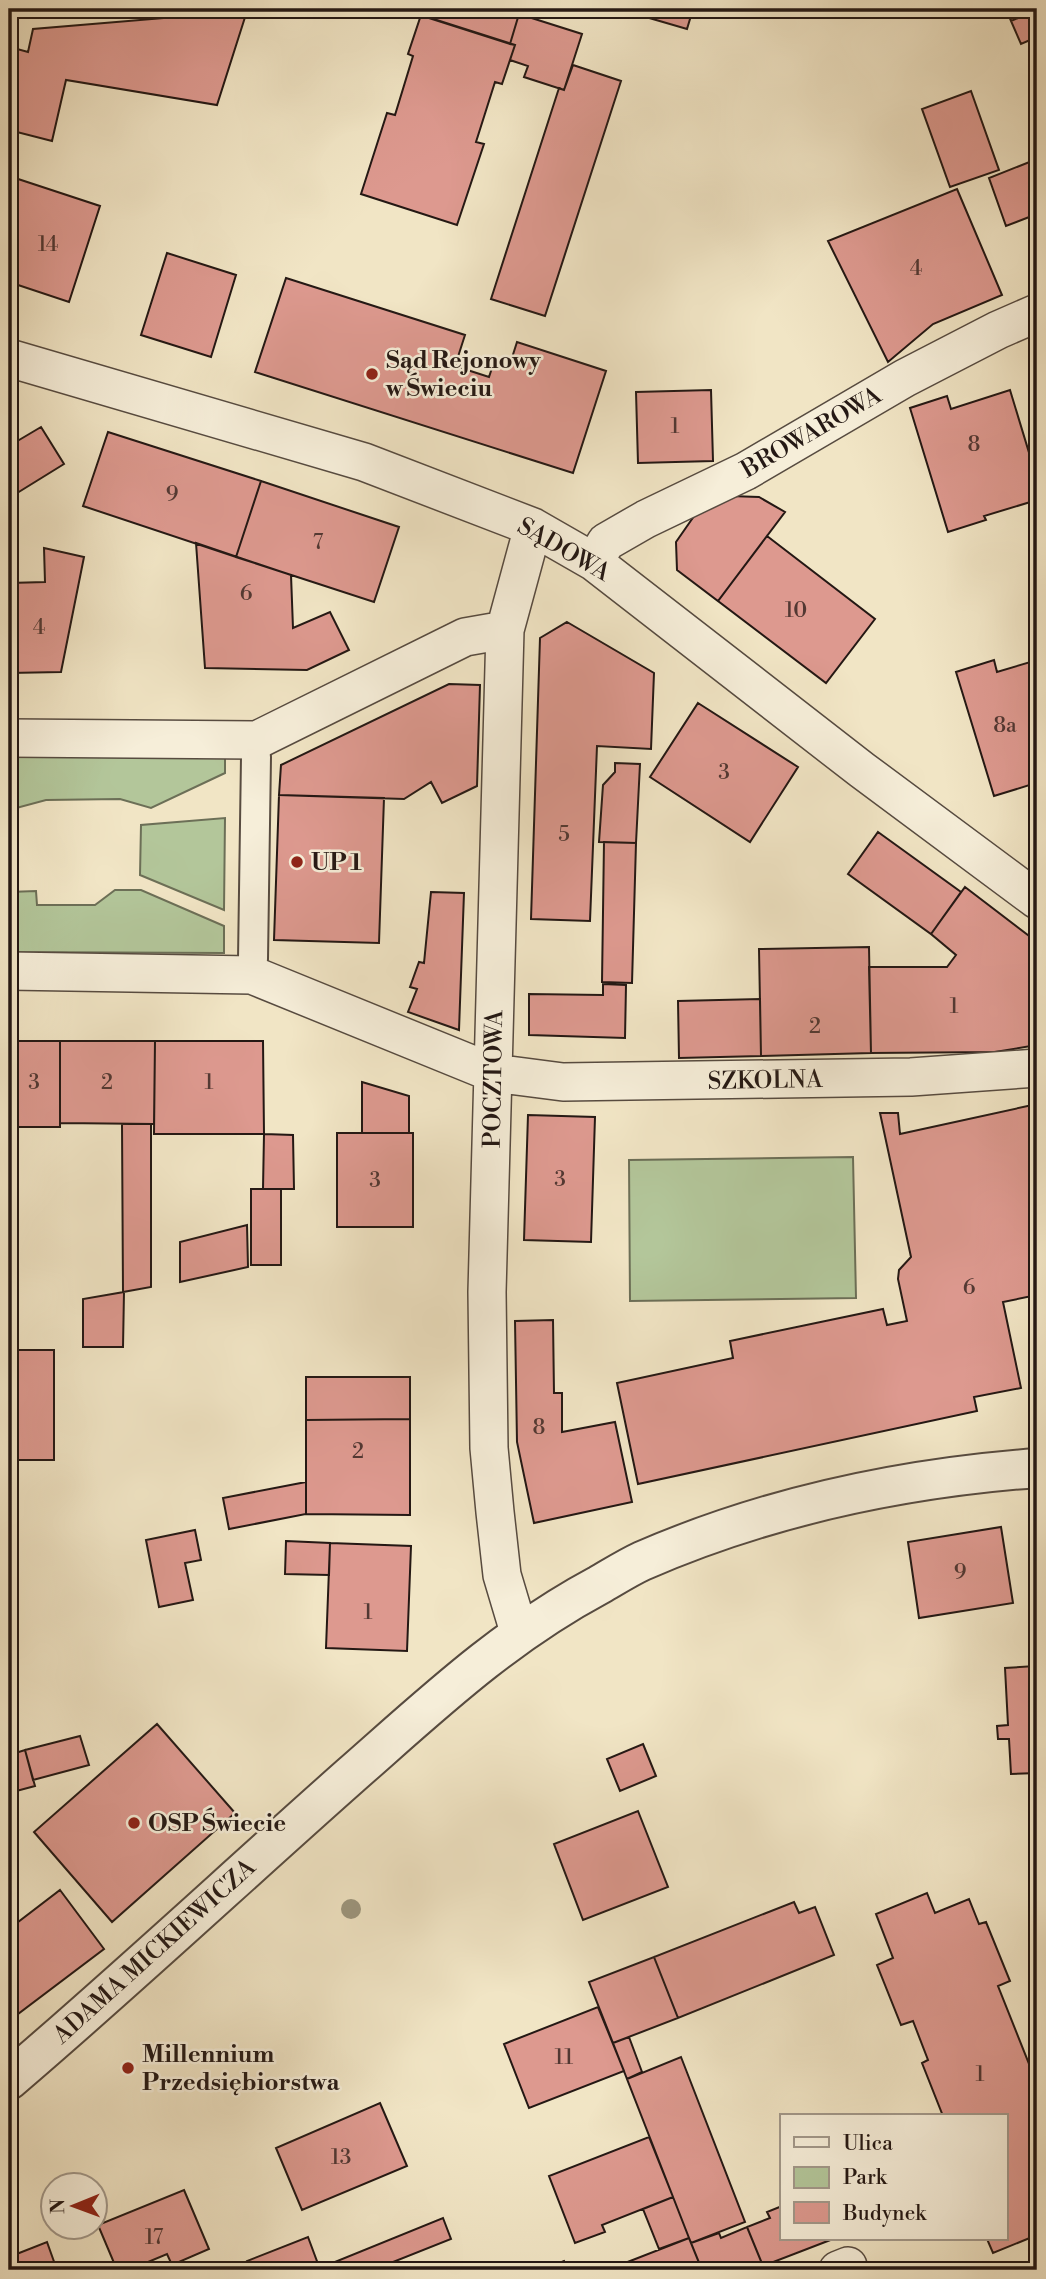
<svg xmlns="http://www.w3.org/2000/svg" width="1046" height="2279" viewBox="0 0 1046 2279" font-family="'Libre Bodoni',serif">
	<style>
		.green { fill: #b3c69a; stroke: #6c6f57; stroke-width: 2 }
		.building { fill: #dd998f; stroke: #241814; stroke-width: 2 }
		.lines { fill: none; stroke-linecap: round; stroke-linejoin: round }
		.pedestrian-casing { stroke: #574b40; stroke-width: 32 }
		.minor-casing { stroke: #574b40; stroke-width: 40 }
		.tertiary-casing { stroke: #574b40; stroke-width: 42 }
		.pedestrian { stroke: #f6eed9; stroke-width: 28 }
		.minor { stroke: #f6eed9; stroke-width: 37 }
		.tertiary { stroke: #f6eed9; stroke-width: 38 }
		.tree { fill: #9c967e }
		.poi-dot { fill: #8f2418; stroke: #f6eed9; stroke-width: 2.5 }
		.labels { text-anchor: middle; stroke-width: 5; stroke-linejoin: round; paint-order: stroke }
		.number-label { font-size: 21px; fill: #523833 }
		.poi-label { font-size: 24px; font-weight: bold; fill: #241814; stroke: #f6eed9; text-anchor: start }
		.street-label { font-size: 24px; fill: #241814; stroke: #f6eed9 }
	</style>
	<rect width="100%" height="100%" fill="#f1e5c5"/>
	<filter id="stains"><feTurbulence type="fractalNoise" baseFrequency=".00286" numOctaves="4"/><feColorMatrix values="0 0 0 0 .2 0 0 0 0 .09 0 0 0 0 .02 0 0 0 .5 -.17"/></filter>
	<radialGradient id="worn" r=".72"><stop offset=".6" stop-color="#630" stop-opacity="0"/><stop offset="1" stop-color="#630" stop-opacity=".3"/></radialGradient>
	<path class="green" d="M9,756L225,757V773L151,808L120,799L46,800L9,810Z
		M225,818L224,910L140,875L141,825Z
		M115,890H141L224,926V953L9,952V892L36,891L37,905H95Z
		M853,1157L856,1298L630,1301L629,1160Z"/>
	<path class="building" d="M429,9H503L519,14L510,44L426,17Z
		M641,9H693L687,29L639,15Z
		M1006,9H1037V10L1011,21Z
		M1037,10V37L1021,44L1011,21Z
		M247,11L217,105L66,80L52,141L9,130L10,47L28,52L33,29Z
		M519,14L582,34L564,90L524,77L528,66L510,60L515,45L510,44Z
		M421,15L515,45L502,84L495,82L476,142L484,144L457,225L361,194L387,113L395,115L413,56L408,54Z
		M573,65L621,81L545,316L491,299L559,88L564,90Z
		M971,91L999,170L950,187L922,109Z
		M1037,159V214L1006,226L989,178Z
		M9,176L100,206L69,302L9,282Z
		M957,189L1002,295L933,324L888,362L828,241Z
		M167,253L236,275L211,357L141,335Z
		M286,278L465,335L455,366L489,377L495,359L510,364L517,342L606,371L573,473L255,372Z
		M711,390L713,461L638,463L636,392Z
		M1010,390L1037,479V500L984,516L986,520L948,532L910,408L947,396L951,409Z
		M41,427L64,464L9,498V446Z
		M108,432L261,481L236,557L83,506Z
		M261,481L399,527L374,602L236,557Z
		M730,496L759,497L785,512L718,601L677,570L676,542L699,509Z
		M767,536L875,619L826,683L718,601Z
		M196,543L291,575L293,628L330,612L349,650L307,670L205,668Z
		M44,548L84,557L61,672L9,673V583L45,582Z
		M567,622L654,673L651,749L597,746L590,921L531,919L540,638Z
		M994,660L997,672L1037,660V778L1031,780L1033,784L994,796L956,672Z
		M449,684L480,685L477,786L442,803L431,782L404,799L279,795L281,765Z
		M698,703L798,767L750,842L650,777Z
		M615,763L640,764L636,843L599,842L603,785L615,772Z
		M279,795L384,798L379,943L274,940Z
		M878,832L961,892L931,934L848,874Z
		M604,842L636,843L632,983L602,982Z
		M965,887L1037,942V1045L995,1052L871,1053L869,967H947L956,955L931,934Z
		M431,892L464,893L459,1030L408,1012L417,989L410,987L419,962L424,963Z
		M869,947L871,1053L761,1056L759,949Z
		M603,984L626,985L625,1038L529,1035V994L603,995Z
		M760,999L761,1056L679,1058L678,1001Z
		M9,1041H60V1127H9Z
		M60,1041H155L154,1124L60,1123Z
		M155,1041H263L264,1134H154Z
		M362,1082L409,1096V1133H362Z
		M1037,1104V1295L1003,1302L1021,1388L974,1397L977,1411L638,1484L617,1383L733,1358L730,1341L883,1309L887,1325L907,1321L898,1279L899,1270L911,1257L880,1113H898L900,1134Z
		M528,1115L595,1117L591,1242L524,1240Z
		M122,1124H151V1287L123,1292Z
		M14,1126L15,1312L9,1313V1127Z
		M337,1133H413V1227H337Z
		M264,1134L293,1135L294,1189H263Z
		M251,1189H281V1265H251Z
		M247,1225L248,1267L180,1282V1242Z
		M124,1292L123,1347H83V1299Z
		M553,1320L554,1393H562V1432L615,1422L632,1502L534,1523L517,1442L515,1321Z
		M9,1350H54V1460H9Z
		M306,1377H410V1419L306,1420Z
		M410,1419V1515L306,1514V1420Z
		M306,1482V1514L229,1529L223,1498Z
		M1001,1527L1013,1603L919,1618L908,1542Z
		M195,1530L201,1560L185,1563L193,1600L159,1607L146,1540Z
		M286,1541L330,1543L329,1575L285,1574Z
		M330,1543L411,1546L407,1651L326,1648Z
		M1035,1666L1037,1773L1011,1774L1009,1739H998L997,1726L1008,1725L1005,1668Z
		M157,1724L235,1813L112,1922L34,1832Z
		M80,1736L89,1765L33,1780L25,1750Z
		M643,1744L656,1776L620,1791L607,1759Z
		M25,1750L35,1786L9,1793V1755Z
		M638,1811L668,1887L583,1920L554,1844Z
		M60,1890L104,1949L14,2017L9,2010V1929Z
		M927,1893L935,1913L969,1899L979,1924L986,1922L1010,1981L998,1986L1037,2084V2235L993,2253L987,2239H1006V2116H943L922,2063L928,2060L913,2021L901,2025L877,1965L893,1958L876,1914Z
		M794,1902L799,1913L815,1907L834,1955L678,2018L654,1957Z
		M654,1957L678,2018L613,2043L589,1982Z
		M598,2007L624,2071L529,2108L504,2044Z
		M629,2037L642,2072L627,2079L613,2043Z
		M681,2057L745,2222L691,2243L627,2079Z
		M380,2103L407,2166L302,2210L276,2148Z
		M649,2137L673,2197L602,2225L605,2232L575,2243L549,2176Z
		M184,2190L209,2249L172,2265L167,2254L129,2270H117L98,2225Z
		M673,2197L689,2238L659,2249L643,2209Z
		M782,2206V2239H833L763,2266L747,2227L770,2218L767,2212Z
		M443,2218L451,2239L373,2270H321L320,2268Z
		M747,2227L763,2266L753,2270H702L691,2243L719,2233L721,2238Z
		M308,2237L318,2264L302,2270H242L249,2267L247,2261Z
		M689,2238L702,2270H607Z
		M47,2242L57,2270H9V2257Z
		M564,2261L568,2270H542Z"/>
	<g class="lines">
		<g class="pedestrian-casing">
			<path id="pedestrian" d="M253,959L256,757"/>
		</g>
		<g class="minor-casing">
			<path id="minor" d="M9,358L364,462L533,527L594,562L862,770L1037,900
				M594,562L606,542L646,519L746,471L905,378L998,330L1037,313
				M9,738L257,740L465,637L505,630
				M9,971L252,975L493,1073L563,1082L911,1077L1037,1068
				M519,1632L502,1575L495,1512L489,1448L487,1292L505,630L533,527
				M838,2270L848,2266"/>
		</g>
		<g class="tertiary-casing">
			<path id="tertiary" d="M9,2080C125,1981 236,1877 350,1776C432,1704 502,1637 599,1585C613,1577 627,1568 642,1561C766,1507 903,1478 1037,1468"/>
		</g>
		<use href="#pedestrian" class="pedestrian"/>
		<use href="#minor" class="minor"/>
		<use href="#tertiary" class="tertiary"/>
	</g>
	<circle class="tree" cx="351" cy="1909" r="10"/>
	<g class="poi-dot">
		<circle cx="372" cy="374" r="7"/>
		<circle cx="297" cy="862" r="7"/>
		<circle cx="134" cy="1823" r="7"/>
		<circle cx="128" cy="2068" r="7"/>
	</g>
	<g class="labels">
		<g class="number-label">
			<text x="48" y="251">14</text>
			<text x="916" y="275">4</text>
			<text x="675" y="433">1</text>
			<text x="974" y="451">8</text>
			<text x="172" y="501">9</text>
			<text x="318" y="549">7</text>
			<text x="246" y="600">6</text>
			<text x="796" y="617">10</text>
			<text x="39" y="634">4</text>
			<text x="1005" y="732">8a</text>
			<text x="724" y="779">3</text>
			<text x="564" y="841">5</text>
			<text x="954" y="1013">1</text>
			<text x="815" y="1033">2</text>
			<text x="34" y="1089">3</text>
			<text x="107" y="1089">2</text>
			<text x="209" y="1089">1</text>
			<text x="560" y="1186">3</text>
			<text x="375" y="1187">3</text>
			<text x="969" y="1294">6</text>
			<text x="539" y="1434">8</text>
			<text x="358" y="1458">2</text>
			<text x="960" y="1579">9</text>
			<text x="368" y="1619">1</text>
			<text x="564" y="2064">11</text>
			<text x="980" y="2081">1</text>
			<text x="341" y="2164">13</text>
			<text x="154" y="2244">17</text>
		</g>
		<g class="poi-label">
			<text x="386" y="368">Sąd Rejonowy<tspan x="386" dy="28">w Świeciu</tspan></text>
			<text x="311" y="870">UP 1</text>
			<text x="148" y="1831">OSP Świecie</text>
			<text x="142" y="2062">Millennium<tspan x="142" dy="28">Przedsiębiorstwa</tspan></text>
		</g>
		<g class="street-label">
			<text transform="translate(811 432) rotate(-30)" y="8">BROWAROWA</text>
			<text transform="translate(564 549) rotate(30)" y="8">SĄDOWA</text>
			<text transform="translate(493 1079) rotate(-89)" y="8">POCZTOWA</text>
			<text transform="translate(765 1080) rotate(-1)" y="8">SZKOLNA</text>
			<text transform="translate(154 1951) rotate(-42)" y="8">ADAMA MICKIEWICZA</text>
		</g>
	</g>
	<rect width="1046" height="2279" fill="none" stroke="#f1e5c5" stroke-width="35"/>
	<rect x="10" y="10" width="1025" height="2258" fill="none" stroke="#241814" stroke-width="3.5"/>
	<rect x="18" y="18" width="1011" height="2244" fill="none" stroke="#241814" stroke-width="2"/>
	<rect x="780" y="2114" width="228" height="126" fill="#f6eed9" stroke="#a2988a" stroke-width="2"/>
	<rect x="794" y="2137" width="35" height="10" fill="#f6eed9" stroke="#a2988a" stroke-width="2"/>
	<text x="843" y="2150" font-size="21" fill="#241814">Ulica</text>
	<rect x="794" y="2167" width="35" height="21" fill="#b3c69a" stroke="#a2988a" stroke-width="2"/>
	<text x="843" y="2184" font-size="21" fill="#241814">Park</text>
	<rect x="794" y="2202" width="35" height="21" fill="#dd998f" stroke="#a2988a" stroke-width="2"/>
	<text x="843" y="2220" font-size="21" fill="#241814">Budynek</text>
	<g transform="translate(74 2206) rotate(269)"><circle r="33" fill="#f6eed9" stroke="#a2988a" stroke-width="2"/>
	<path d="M0-5L12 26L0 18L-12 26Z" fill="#8f2418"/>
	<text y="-10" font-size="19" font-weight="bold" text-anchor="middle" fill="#241814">N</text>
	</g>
	<rect width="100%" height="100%" filter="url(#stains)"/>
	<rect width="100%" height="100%" fill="url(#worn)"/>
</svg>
